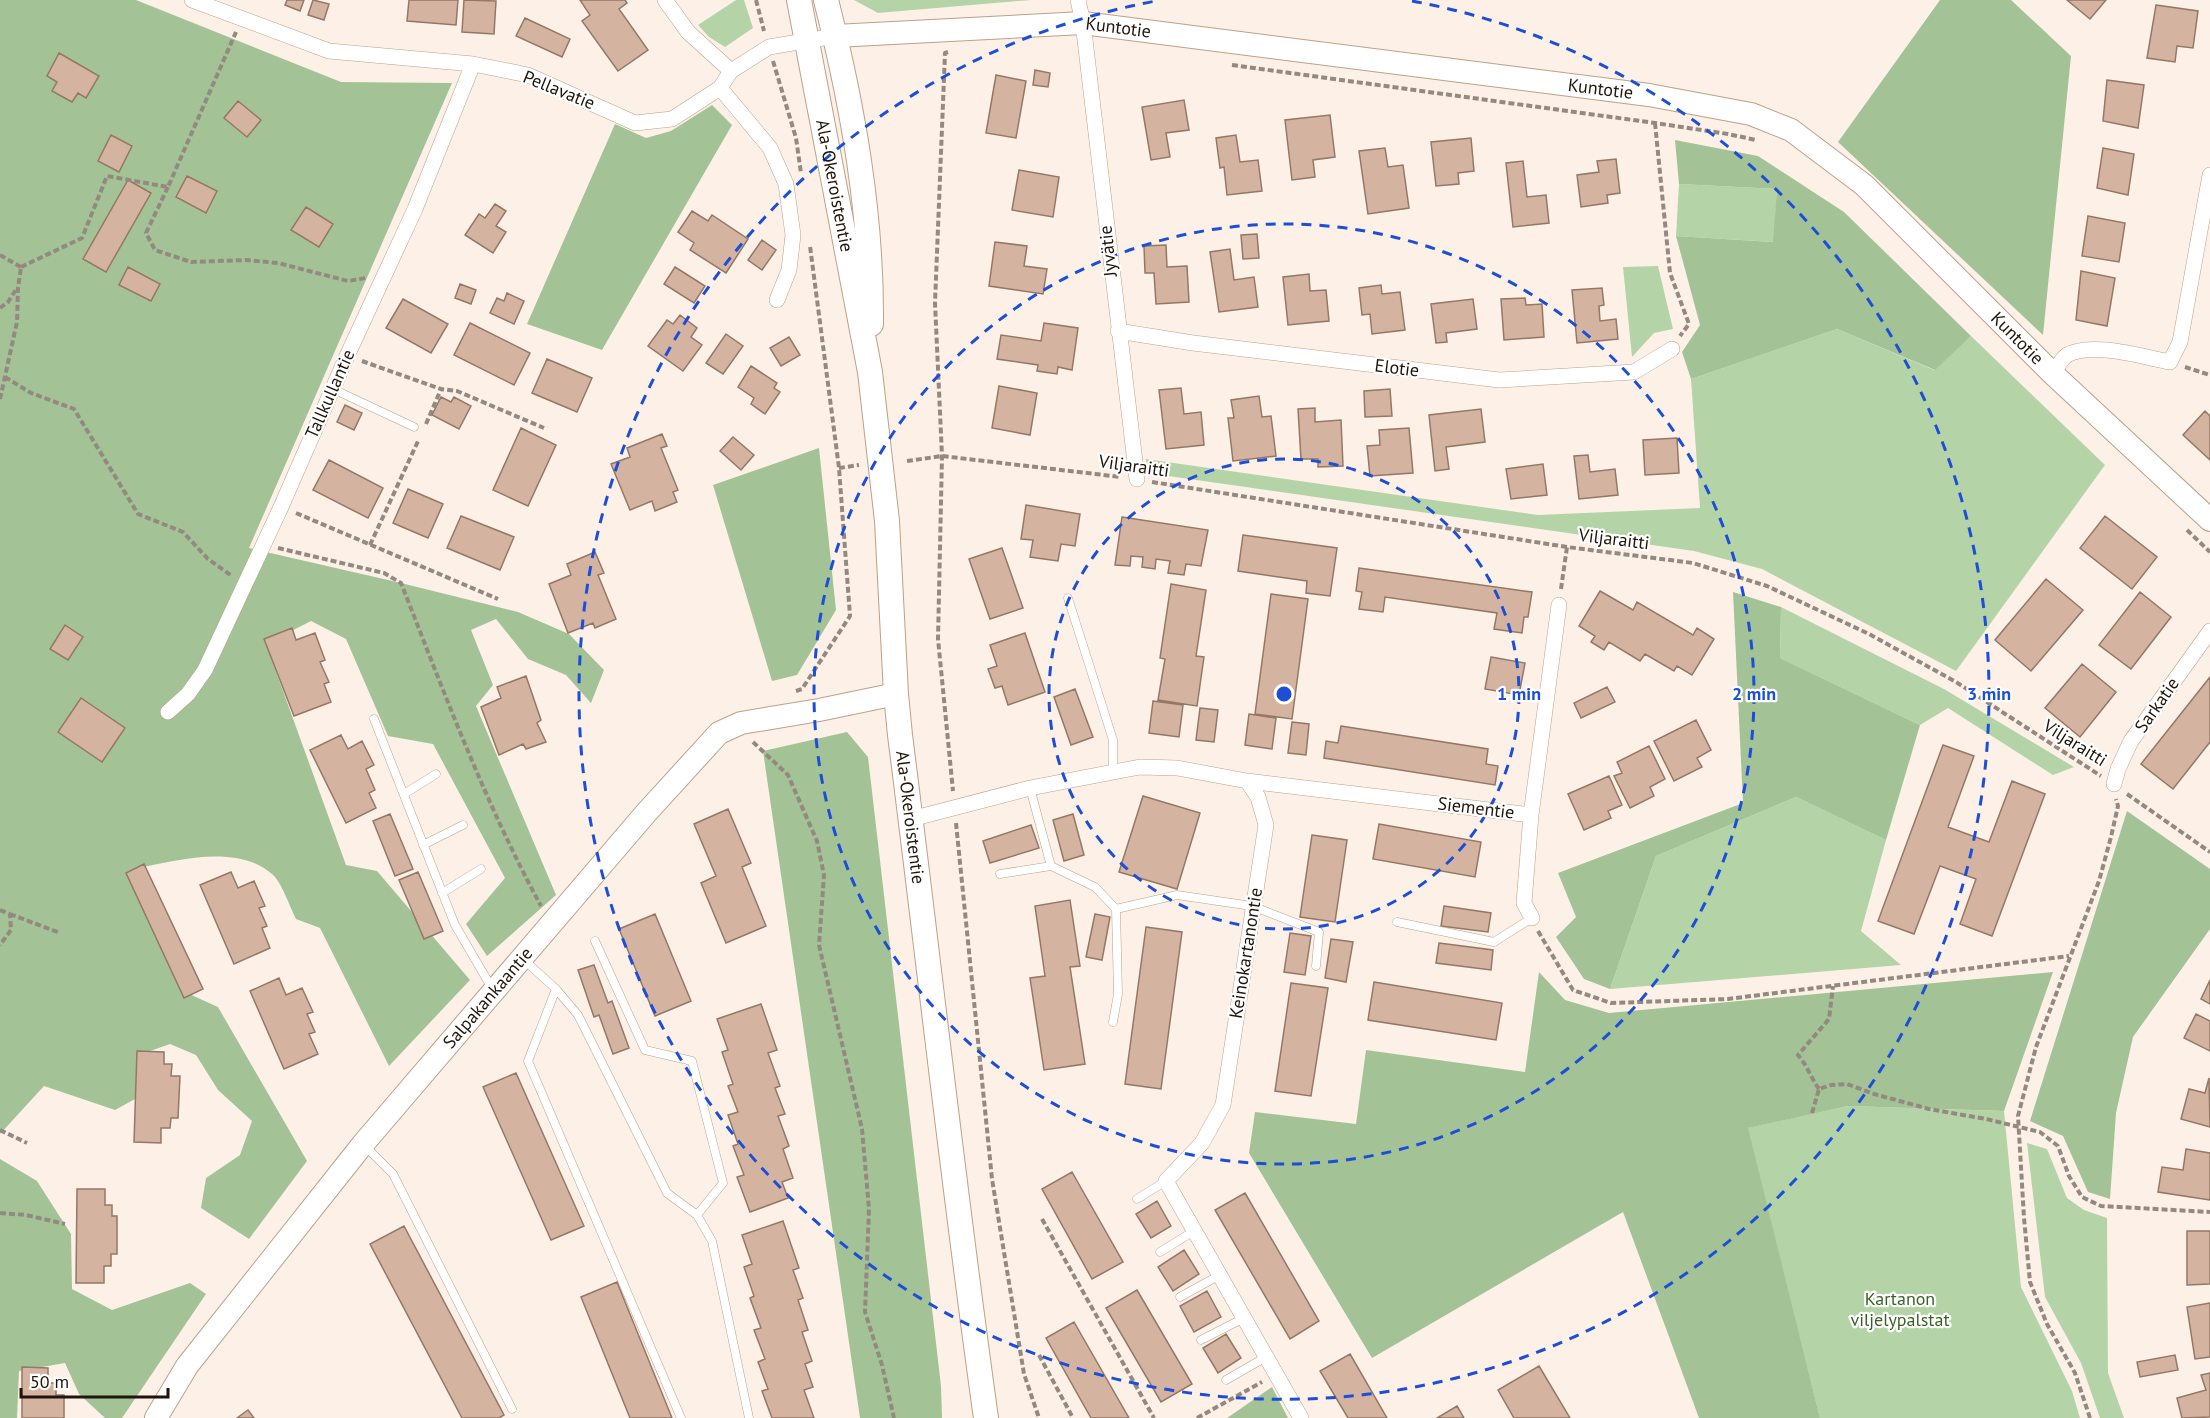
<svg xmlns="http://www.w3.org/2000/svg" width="2210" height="1418" viewBox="0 0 2210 1418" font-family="'PT Sans',sans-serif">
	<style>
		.green { fill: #b4d4a8 }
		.forest { fill: #a3c396 }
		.building { fill: #d4b4a1; stroke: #957765; stroke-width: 1.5 }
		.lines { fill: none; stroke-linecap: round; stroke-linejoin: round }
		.lane-casing { stroke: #bba189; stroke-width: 9 }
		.street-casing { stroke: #bba189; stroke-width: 16 }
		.secondary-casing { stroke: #bba189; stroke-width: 24 }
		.primary-casing { stroke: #bba189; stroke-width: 26 }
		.path { stroke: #948980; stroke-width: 4; stroke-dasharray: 6 3; stroke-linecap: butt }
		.lane { stroke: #fff; stroke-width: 8 }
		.street { stroke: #fff; stroke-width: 15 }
		.secondary { stroke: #fff; stroke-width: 22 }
		.primary { stroke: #fff; stroke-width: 24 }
		.ring { fill: none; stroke: #1d4ed8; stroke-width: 3; stroke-dasharray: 10 8 }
		.labels { text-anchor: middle; stroke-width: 4.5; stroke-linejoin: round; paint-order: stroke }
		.street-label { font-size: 18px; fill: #1f150c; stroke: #fff }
		.park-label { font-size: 18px; fill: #3a6226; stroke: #fff }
		.centre { fill: #1d4ed8; stroke: #fff; stroke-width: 3 }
		.ring-label { font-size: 18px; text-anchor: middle; font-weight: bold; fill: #1d4ed8; stroke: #fff; stroke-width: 4.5; stroke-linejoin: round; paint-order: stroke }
	</style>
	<rect width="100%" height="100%" fill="#fdf1e7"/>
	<path class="green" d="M736,0H744L753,28L725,47L709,37L698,25Z
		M854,0H1031L878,13Z
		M1679,184L1777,189L1774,242L1676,236Z
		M1658,266L1673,329L1654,333L1632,357L1623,267Z
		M1837,329L1934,370L1971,336L2105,465L1956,671L1762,569L1694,551L1147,473L1146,459L1538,515L1700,508L1691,379Z
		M1781,607L1944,689L2074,767L2053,775L1948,708L1920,725L1780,658Z
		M1796,797L1886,840L1861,931L1901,965L1610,989L1656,856Z
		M1848,1106L2004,1111L2021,1287L2072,1391L2080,1418H1820L1747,1128Z
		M2027,1143L2047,1149L2067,1198L2084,1210L2107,1218L2108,1373L2124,1418H2100L2081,1363L2045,1297Z"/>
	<path class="forest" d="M0,0H136L341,82L452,83L249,548L401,583L518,612L569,634L604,670L591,703L566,675L528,659L496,619L471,630L493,685L476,706L556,895L487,956L466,924L505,878L433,744L388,736L346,639L311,621L266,644L346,865L377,871L470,980L389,1066L320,928L296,919C290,907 281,881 272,874C237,843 175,861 134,869L187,993L218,1007L307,1161L249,1239L201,1208L206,1178L240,1155L252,1121L218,1090L196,1055L170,1044L139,1055L135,1099L115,1110L44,1086L0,1134Z
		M1940,0H2011L2071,56L2043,335L1838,142Z
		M712,105L732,125L602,350L527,324L615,124L646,138L671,131Z
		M1675,140L1758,156L1844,212L1971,336L1935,370L1837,329L1691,379L1682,352L1700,325L1676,236L1773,242L1777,189L1679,184Z
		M819,448L836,610L797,675L772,681L713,485Z
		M1733,592L1781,607L1780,658L1920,725L1886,840L1796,797L1656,856L1610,989L1584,979L1556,937L1576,917L1558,873L1743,803Z
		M847,732L868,757L941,1386L942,1418H860L763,751Z
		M2127,811L2210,869V929L2133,1037L2116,1113L2110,1199L2088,1192L2063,1136L2030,1121Z
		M1539,972L1565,1000L1609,1013L2053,972L2004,1111L1848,1106L1748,1128L1820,1418H1699L1623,1212L1372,1358L1249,1153L1255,1112L1356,1124L1366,1050L1525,1072Z
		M0,1159L37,1181L71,1234L72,1289L112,1310L190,1283L206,1294L122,1418H105L79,1394L65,1363L19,1371L17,1418H0Z
		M1272,1387L1288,1418H1227Z"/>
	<path class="building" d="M287,0H304L300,11L285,5Z
		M313,0L329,4L324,20L308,15Z
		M409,0H458L456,25L407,21Z
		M464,0L496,1L494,34L462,32Z
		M580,0H625L627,3L619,9L648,50L618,71L582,21L590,15Z
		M2067,0H2106L2090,19Z
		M2156,5L2198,11L2193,48L2177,46L2175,62L2147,58Z
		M525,18L570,39L562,57L516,36Z
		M59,53L99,76L86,98L78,93L72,102L52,91L57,82L47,76Z
		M1035,70L1050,73L1048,87L1033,85Z
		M996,75L1026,81L1016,138L986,133Z
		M2107,80L2144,85L2138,128L2103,121Z
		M1184,100L1189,130L1166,133L1170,157L1151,160L1142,107Z
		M238,101L261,120L247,137L224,118Z
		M1330,115L1335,157L1313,160L1315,177L1292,180L1285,120Z
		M111,135L132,146L119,172L98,161Z
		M1236,135L1240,162L1258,160L1262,191L1227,195L1224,167L1220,168L1216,138Z
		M1471,138L1474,171L1458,173L1459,184L1436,186L1431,142Z
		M1385,148L1388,167L1403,165L1409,208L1368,214L1359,151Z
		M2103,148L2134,154L2128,195L2097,188Z
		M1616,159L1620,193L1607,195L1608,203L1581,207L1577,175L1599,172L1597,161Z
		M1523,161L1527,197L1546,195L1549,223L1513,227L1506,163Z
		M1019,170L1059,177L1053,217L1012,210Z
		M187,176L217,191L206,213L176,197Z
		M128,180L151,193L106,272L83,259Z
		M495,204L506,211L496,226L506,232L493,253L465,235L479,214L485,218Z
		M306,207L333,224L319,247L291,230Z
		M692,211L708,221L712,215L748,239L726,273L690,250L694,243L678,232Z
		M2088,216L2125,223L2119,262L2082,256Z
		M1257,234L1259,258L1243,259L1241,235Z
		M762,240L776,250L762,270L748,260Z
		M995,242L1027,246L1024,266L1047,269L1043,294L989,286Z
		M1166,245L1167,267L1187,266L1189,302L1156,304L1154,273H1145L1144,246Z
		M1230,249L1234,280L1254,277L1258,307L1219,312L1210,252Z
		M128,267L160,284L151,301L119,285Z
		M675,267L705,286L694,303L664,284Z
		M2081,271L2115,278L2107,326L2076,320Z
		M1309,274L1310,291L1326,290L1329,321L1288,325L1283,277Z
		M460,284L476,290L471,304L455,298Z
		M1381,285L1382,294L1400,292L1405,330L1372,334L1370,314L1362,315L1359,288Z
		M1602,288L1604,305L1599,306L1600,321L1616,319L1618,339L1577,343L1572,290Z
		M507,293L524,301L514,324L490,313L497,298L504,301Z
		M1525,298L1526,305L1542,304L1544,337L1504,340L1501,299Z
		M403,299L448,324L431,353L386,328Z
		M1473,299L1477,329L1446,333L1447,342L1436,343L1431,304Z
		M680,315L697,328L691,337L702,345L683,371L648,346L667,320L673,324Z
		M470,323L530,353L514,385L454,355Z
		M1044,323L1078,328L1072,370L1058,367L1057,374L1037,371L1038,365L997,359L1001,335L1041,341Z
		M726,334L743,346L723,374L706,363Z
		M789,337L800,355L781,366L770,348Z
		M547,359L592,378L577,412L532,393Z
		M751,366L777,383L774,388L780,392L765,414L751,404L754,398L738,387Z
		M999,386L1037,393L1030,435L992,428Z
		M1181,388L1184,414L1201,412L1204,445L1166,449L1159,390Z
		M1390,389L1392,416L1365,417L1364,391Z
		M1259,396L1262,417L1271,416L1276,456L1233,461L1228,418H1234L1231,400Z
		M441,397L451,402L454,397L471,406L459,429L432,415Z
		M345,405L362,413L354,430L337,422Z
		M1315,408V422L1341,420L1343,466L1318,467V459H1301L1298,409Z
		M1481,409L1485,442L1446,447L1449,469L1435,471L1429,415Z
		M2205,411L2210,416V460L2183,435Z
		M521,428L556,445L528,506L493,490Z
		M1409,428L1413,473L1370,476L1367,446L1380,445L1379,430Z
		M662,434L667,446L661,448L678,490L673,492L677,502L655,511L652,501L630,510L611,464L630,457L627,448Z
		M733,437L754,455L741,470L720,451Z
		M1677,438L1679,473L1645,475L1643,440Z
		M1588,455L1590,472L1615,469L1618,495L1579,499L1574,456Z
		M329,460L383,488L368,518L313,490Z
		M1543,464L1547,495L1511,499L1506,469Z
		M408,489L443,504L428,538L393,523Z
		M1026,505L1080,514L1075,546L1061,544L1058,561L1030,557L1033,540L1021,539Z
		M461,516L514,537L500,570L447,548Z
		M2105,516L2157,557L2132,589L2080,548Z
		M1122,517L1208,530L1201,566L1186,564L1184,575L1168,573L1170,561L1156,559L1155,569L1142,567L1143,557L1131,556L1130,566L1115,565Z
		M1243,535L1337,548L1330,596L1306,593L1307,581L1238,571Z
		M1002,548L1023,608L990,619L969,559Z
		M595,552L604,573L598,575L616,619L595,628L593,623L568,633L549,584L571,575L567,564Z
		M1359,568L1532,592L1528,617H1524L1522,633L1494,629L1497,613L1385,597L1383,612L1359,609L1362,592L1356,591Z
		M2046,579L2083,610L2031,671L1995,640Z
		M1171,584L1206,590L1196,656L1204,657L1197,706L1158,700L1165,659L1160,658Z
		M1600,591L1633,610L1637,602L1693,635L1697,628L1714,639L1692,675L1677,666L1674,671L1645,654L1640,661L1609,642L1604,650L1591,642L1595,636L1579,626Z
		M2140,592L2171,617L2131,669L2099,645Z
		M1271,594L1308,599L1292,719L1255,714Z
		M65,625L83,637L68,660L50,649Z
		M292,628L296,640L315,633L325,660L320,662L329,682L324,684L331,702L294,716L264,639Z
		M1025,633L1045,692L1008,705L1002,686L995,688L988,669L997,666L990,645Z
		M1491,657L1525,663L1519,695L1485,689Z
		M2082,664L2116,692L2080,737L2045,708Z
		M526,676L541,720L537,723L546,742L526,749L523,744L499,755L481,707L501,698L497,687Z
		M2210,677V742L2173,789L2141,764Z
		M1607,687L1615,702L1581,718L1574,703Z
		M1075,689L1093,737L1071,745L1054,697Z
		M81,698L125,728L102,762L58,732Z
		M1153,701L1183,705L1179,737L1149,733Z
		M1200,708L1218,710L1214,742L1196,740Z
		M1249,714L1276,718L1272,749L1245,745Z
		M1696,720L1711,750L1697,758L1702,767L1674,781L1654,741Z
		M1292,722L1309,724L1306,755L1288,753Z
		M1341,726L1488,749L1486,764L1498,766L1495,785L1324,758L1326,741L1338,743Z
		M341,735L348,749L362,741L374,765L366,769L375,790L369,793L376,808L346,823L310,750Z
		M1943,745L1974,756L1948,827L1989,842L2012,781L2045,794L1992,936L1960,924L1976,879L1940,866L1914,934L1878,921Z
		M1649,746L1665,779L1650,787L1654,796L1630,808L1614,776L1622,773L1617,762Z
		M1609,776L1622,805L1608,811L1611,818L1584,830L1568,794Z
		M1143,796L1200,813L1177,889L1119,872Z
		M728,809L751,863L742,867L766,926L726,943L701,883L716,876L694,824Z
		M390,814L413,869L395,876L373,821Z
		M1073,814L1084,855L1064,861L1053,820Z
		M1379,824L1481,842L1475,877L1373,859Z
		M1031,825L1039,848L990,863L983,841Z
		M1312,835L1347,840L1335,922L1300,917Z
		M144,864L203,989L184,998L126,873Z
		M231,872L238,888L254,881L265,906L259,908L267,926L262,928L270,948L234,964L200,885Z
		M418,872L443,931L424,939L399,880Z
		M1070,900L1080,966L1070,967L1085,1064L1044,1070L1030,978L1045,976L1035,906Z
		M1444,906L1491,913L1488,932L1441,926Z
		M655,914L691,1001L655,1016L619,929Z
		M1095,914L1110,917L1102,960L1086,957Z
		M1146,927L1182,932L1161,1089L1125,1084Z
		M1290,933L1311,936L1305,975L1284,972Z
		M1331,939L1353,942L1346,982L1325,978Z
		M1439,943L1493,950L1491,970L1436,963Z
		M594,965L608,1003L612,1001L629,1048L613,1054L599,1015L594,1017L578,970Z
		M279,978L286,995L302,988L313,1012L307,1014L315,1032L309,1034L318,1054L284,1069L250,991Z
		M2210,980V1004L2201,999Z
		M1374,982L1502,1003L1496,1040L1368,1020Z
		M1291,983L1328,988L1311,1096L1275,1091Z
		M761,1004L777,1050L768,1053L780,1086L775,1088L785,1114L778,1116L789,1146L783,1149L793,1178L782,1182L788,1198L750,1212L737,1177L744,1175L733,1146L738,1144L728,1115L738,1112L728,1086L733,1084L722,1052L728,1050L717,1019Z
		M2196,1014L2210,1021V1051L2184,1038Z
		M137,1051L164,1052V1064H172L171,1076H180L178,1118H171L170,1128H161V1143L134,1142Z
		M516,1073L584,1226L551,1240L483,1087Z
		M2209,1078L2210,1127L2181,1119L2189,1089L2205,1093Z
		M2186,1149L2210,1153V1200L2158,1192L2162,1167L2183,1170Z
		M1072,1172L1123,1262L1092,1279L1042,1189Z
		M77,1189H105V1205H112V1216H117V1254H111V1266H104V1283H76Z
		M1245,1193L1319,1321L1290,1339L1215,1210Z
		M1157,1201L1171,1226L1151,1238L1136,1214Z
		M783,1221L799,1268L793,1270L803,1298L798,1300L808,1330L802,1332L812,1361L805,1364L813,1387L804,1390L814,1418H772L762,1391L768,1389L758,1362L765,1359L754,1330L761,1328L750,1298L754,1296L744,1267L752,1264L742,1235Z
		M404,1226L504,1415L499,1418H462L370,1244Z
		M2187,1231H2210V1284L2187,1285Z
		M1184,1250L1199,1274L1173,1291L1158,1267Z
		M617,1282L672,1418H630L581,1297Z
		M1137,1290L1192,1384L1161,1402L1106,1308Z
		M1207,1291L1221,1317L1194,1332L1180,1306Z
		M2210,1303V1357L2195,1359L2187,1307Z
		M1074,1322L1129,1418H1091L1046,1338Z
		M1226,1334L1241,1358L1218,1373L1203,1348Z
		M1350,1354L1387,1418H1348L1320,1371Z
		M2175,1355L2178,1370L2140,1377L2137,1362Z
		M1539,1366L1570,1418H1514L1498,1390Z
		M22,1367L48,1368V1383H56V1395H64V1418H22Z
		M2210,1373V1417L2182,1418L2177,1398L2206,1390L2201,1375Z
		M1457,1406L1464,1418H1437Z
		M248,1410L254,1418H237Z"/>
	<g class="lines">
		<g class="lane-casing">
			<path id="lane" d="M333,389L414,427
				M1068,598L1113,740V771
				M374,719L455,925L493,990
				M1030,788L1051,866L1095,887L1116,909L1118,994L1113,1022
				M404,794L436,774
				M423,845L463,825
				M1000,874L1051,866
				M442,893L481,869
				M1116,909L1177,895L1252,906L1319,932L1316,966
				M1397,922L1494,942L1532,918
				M595,941L645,1050L692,1061L723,1183L697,1215
				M523,959L556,989L578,1015L667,1193L697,1215L712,1241L749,1418
				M556,989L528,1061L681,1418
				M364,1145L393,1174L512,1409
				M1137,1199L1166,1181
				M1160,1252L1194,1231
				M1180,1297L1220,1275
				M1201,1340L1244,1318
				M1226,1380L1266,1357"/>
		</g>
		<g class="street-casing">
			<path id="street" d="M192,0L329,51L473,64L528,75L635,123L672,119L720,88L731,71L769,47L835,36
				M665,0L688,32L731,71
				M1078,0L1083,23L1137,479
				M720,88L770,148L786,184L793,235L789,270L777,300
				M1118,331L1193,343L1499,380L1634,372L1672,349
				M2053,374C2057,368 2061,359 2067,355C2091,341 2143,357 2170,362L2180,342L2210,175
				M168,712L188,694L205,670L281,507L347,356L415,209L473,64
				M1247,781L1531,815L1559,605
				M2114,784L2118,769L2131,741L2210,631
				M1531,815L1524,903L1532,918
				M911,819L1030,788L1140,767L1177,768L1247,781L1258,797L1266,825L1223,1105L1202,1143L1166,1181L1301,1418"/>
		</g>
		<g class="secondary-casing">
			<g id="secondary">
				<path id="s1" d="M835,36L1083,23L1649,95L1751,114L1791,130L1864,185L2053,374L2210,520"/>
				<path id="s2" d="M156,1418L187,1366L363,1144L646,813L719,733L741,723L819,710L896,694"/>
			</g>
		</g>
		<g class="primary-casing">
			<g id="primary">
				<path id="s3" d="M799,0L870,372L887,521L896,694L900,735C929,963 954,1191 986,1418"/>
				<path d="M826,0C853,107 872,214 871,324"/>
			</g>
		</g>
		<path class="path" d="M756,0L764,31
			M948,52L945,53L935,303L942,456L938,639L953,791
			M773,61L796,138L801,173
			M1232,65L1655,123L1728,134L1756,140
			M1655,123L1670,273L1689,324L1680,336
			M168,187L146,233L155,250L191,262L246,260L278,263L348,281L366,278
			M0,255L21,267
			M21,267L82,238L107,176L168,187L236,32
			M0,308L8,302L17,288
			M362,361L441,389L457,391L544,428
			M2185,367L2210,375
			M5,377L31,393L74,409L138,514L183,532L208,559L232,576
			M0,399L17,322L18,288L21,267
			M426,424L441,389
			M907,461L942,456L1121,477
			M839,468L859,465
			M1152,482L1567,547L1693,563L1767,586L1869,634L1956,682L2101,776
			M296,513L498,599
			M2187,530L2210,552
			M370,545L419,439
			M278,548L384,573L401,583C444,692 485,803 541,906
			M1561,589L1567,547
			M796,691L802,689L850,616L839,468L810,246
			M753,742L788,775L817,841L824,875L819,945L862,1129L869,1209L865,1312L882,1365L894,1418
			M2127,794L2210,852
			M956,823L992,1179L1024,1374L1039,1418
			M0,910L10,914L11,930L0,945
			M10,914L60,933
			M1538,931L1573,990L1611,1003L1728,999L2069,956
			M1819,1089C1811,1078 1807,1065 1798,1055L1829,1019L1833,986
			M1812,1113L1819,1089L1831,1085L1847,1084L1874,1094L1929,1109L1986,1119L2040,1132L2058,1146L2069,1176L2082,1197L2101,1206L2210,1212
			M0,1130L27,1143
			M0,1213L26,1215L65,1224
			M1042,1219L1154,1418
			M1039,1355L1073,1418
			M1197,1418L1262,1382
			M2090,1418L2075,1373L2047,1324L2030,1282L2024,1218L2018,1116L2036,1047L2099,881L2111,837L2118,806L2116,799"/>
		<use href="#lane" class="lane"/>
		<use href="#street" class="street"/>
		<use href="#secondary" class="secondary"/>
		<use href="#primary" class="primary"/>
	</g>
	<g class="ring">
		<circle cx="1284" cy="694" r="235"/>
		<circle cx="1284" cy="694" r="470"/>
		<path d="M1412 1A705 705 0 1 1 1156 1"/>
	</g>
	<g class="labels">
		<g class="street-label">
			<text dy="6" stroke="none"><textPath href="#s1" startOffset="284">Kuntotie</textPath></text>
			<text dy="6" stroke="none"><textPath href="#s1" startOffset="770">Kuntotie</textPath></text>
			<text transform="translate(559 90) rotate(22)" y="6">Pellavatie</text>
			<text dy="6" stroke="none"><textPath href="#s3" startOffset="189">Ala-Okeroistentie</textPath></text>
			<text transform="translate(1108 251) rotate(-96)" y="6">Jyvätie</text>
			<text dy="6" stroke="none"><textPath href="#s1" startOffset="1274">Kuntotie</textPath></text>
			<text transform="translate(1397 368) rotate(7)" y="6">Elotie</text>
			<text transform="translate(330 394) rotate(-66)" y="6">Tallkullantie</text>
			<text transform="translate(1134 466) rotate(8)" y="6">Viljaraitti</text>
			<text transform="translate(1614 539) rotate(7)" y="6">Viljaraitti</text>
			<text transform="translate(2157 705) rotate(-55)" y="6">Sarkatie</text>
			<text transform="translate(2075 743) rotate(32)" y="6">Viljaraitti</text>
			<text transform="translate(1476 808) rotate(7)" y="6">Siementie</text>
			<text dy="6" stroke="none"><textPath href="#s3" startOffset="826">Ala-Okeroistentie</textPath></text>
			<text transform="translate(1246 953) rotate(-81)" y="6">Keinokartanontie</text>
			<text dy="6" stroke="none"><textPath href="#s2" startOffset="536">Salpakankaantie</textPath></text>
		</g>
		<g class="park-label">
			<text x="1900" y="1305">Kartanon<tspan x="1900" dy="21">viljelypalstat</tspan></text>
		</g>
	</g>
	<circle cx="1284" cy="694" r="9" class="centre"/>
	<g class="ring-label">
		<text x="1519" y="700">1 min</text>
		<text x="1754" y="700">2 min</text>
		<text x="1989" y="700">3 min</text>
	</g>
	<path d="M21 1388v9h147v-9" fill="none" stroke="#1f150c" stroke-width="3"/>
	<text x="30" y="1388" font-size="18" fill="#1f150c" stroke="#ffffff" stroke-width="4.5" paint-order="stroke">50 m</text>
</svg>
